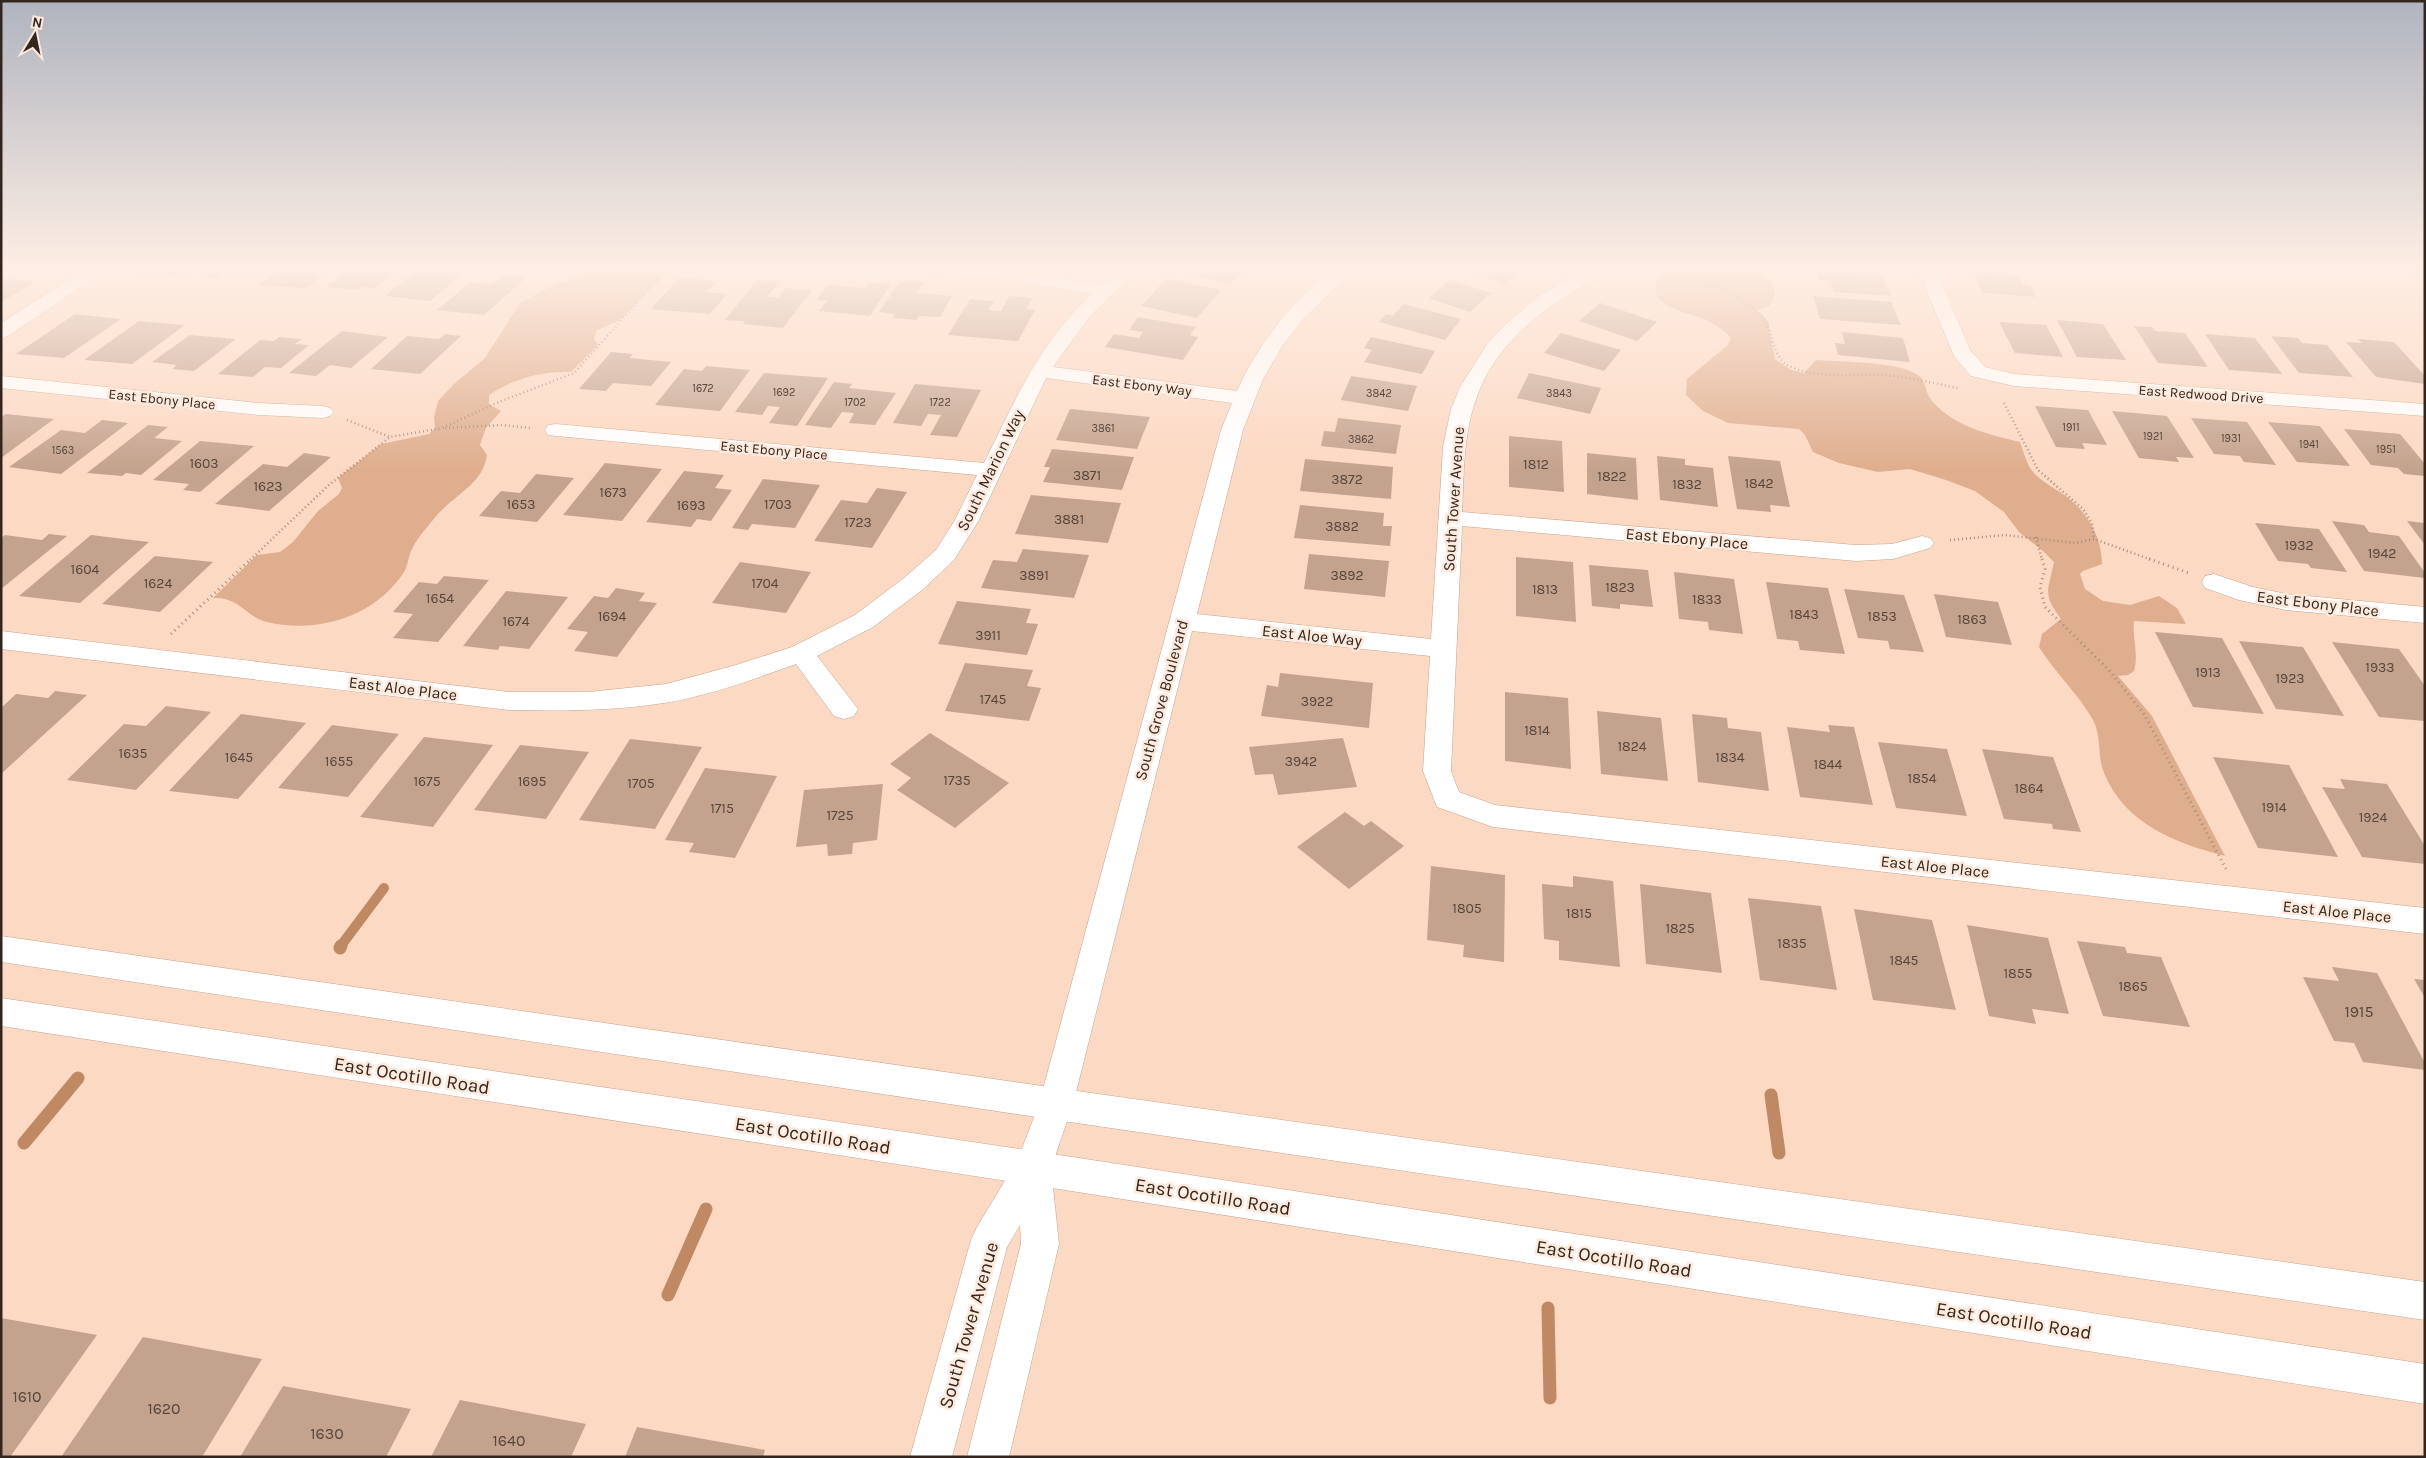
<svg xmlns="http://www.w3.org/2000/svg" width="2426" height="1458" viewBox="0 0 2426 1458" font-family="Karla,sans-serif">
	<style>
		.green { fill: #dfae8e }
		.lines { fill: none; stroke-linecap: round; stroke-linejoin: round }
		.stream-far1 { stroke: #bf8964; stroke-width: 10 }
		.stream { stroke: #bf8964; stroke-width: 13 }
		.building { fill: #c4a38e }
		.minor-casing { stroke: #c5a48f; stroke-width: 1 }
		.secondary-casing { stroke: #c5a48f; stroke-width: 1 }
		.path-far1 { stroke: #a58c7c; stroke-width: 2.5; stroke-dasharray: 1 3; stroke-linecap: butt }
		.path { stroke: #a58c7c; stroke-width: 3; stroke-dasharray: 1 4; stroke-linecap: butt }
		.minor { fill: #fff; fill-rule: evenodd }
		.secondary { fill: #fff; fill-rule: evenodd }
		.labels { text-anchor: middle; stroke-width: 5; stroke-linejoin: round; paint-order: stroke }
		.far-number-label { font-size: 11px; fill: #57453a }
		.far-street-label { font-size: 14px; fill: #33261e; stroke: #fee9dc }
		.number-label { font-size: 14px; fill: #57453a }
		.street-label { font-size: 16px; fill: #33261e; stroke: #fee9dc }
		.near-number-label { font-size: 16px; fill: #57453a }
		.near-street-label { font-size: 19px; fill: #33261e; stroke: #fee9dc }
	</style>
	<rect width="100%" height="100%" fill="#fcd9c3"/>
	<path class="green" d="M617,265H677L649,290L619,321L597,330L594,338L598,345L571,372C541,371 515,378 489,395V404L501,411L486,428L480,445L487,455C483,482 461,491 443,509C437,514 433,520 428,526C422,533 415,542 411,551C408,558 408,566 404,572C375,617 317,634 267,622C250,618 242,604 228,600C223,598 218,598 213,598L257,555L280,552L293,542L318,511L339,494L342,488L338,478L381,444L429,434L435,428L434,417L438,401L454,384L485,358L520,303L556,284Z
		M1678,265L1695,267L1750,265L1769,280L1775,291C1771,307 1772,306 1757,310L1768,321L1775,359L1791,370L1804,373L1816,360C1842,362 1897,361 1918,375C1926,380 1925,393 1932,401C1955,427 1988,434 2020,442C2023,450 2026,461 2030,468C2039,481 2055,488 2067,497C2088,513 2102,538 2102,564L2083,571L2080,574L2085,589L2103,601L2130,605L2159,596L2177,608L2186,624L2134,621C2132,637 2139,655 2134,671L2128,675L2118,676L2152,716L2225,856C2175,843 2125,824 2104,773C2097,757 2102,736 2093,720C2078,693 2055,673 2039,647L2042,634L2061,619C2042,593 2048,592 2054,562L2043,551L2019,532L2004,512L1975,491L1946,480L1910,469L1878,472L1839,463L1813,452L1805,435L1799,429L1728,423L1703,411L1686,395L1687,379L1728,345L1731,338C1724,330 1716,325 1706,320C1691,313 1652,308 1656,285C1657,280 1660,274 1664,272C1668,269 1673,268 1678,265Z"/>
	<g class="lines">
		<path class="stream-far1" d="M340,947L384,888"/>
		<path class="stream" d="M340,948L341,946
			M1771,1095L1779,1153
			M24,1143L78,1078
			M668,1295L706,1209
			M1548,1308L1550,1398"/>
	</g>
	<path class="building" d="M19,265H63L54,270Z
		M149,265H200L183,277L138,273Z
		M219,265H267L253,276L223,273L217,278L203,276Z
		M285,265H335L306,288L260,285Z
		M355,265H404L374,288L362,287L357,290L326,287Z
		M423,265H462L453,272L463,273L430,301L385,296Z
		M1193,265H1250L1231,284L1185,273Z
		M1519,265L1527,268L1503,284L1455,266Z
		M2341,265H2425V273L2343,268Z
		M1815,269L1882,274L1891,296L1834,292L1830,281L1819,280Z
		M1973,271L2018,274L2023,285H2030L2036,297L1983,293Z
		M504,274L527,277L484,315L437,310L471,282L492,284Z
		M1,278L35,282L1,302Z
		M679,278L717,281L707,292L727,294L710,314L651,309Z
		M1166,279L1221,290L1197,318L1141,306Z
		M757,280L779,282L767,297H779L786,288L812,290L783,328L743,324L745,321L725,320Z
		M1450,280L1491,293L1470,312L1428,298Z
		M900,281L924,282L917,293L952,296L940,317L919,316L917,320L892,318L895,314L879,312Z
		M869,282L891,284L870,316L819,311L827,300H817L828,285L865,288Z
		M1009,296L1033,298L1026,309L1035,310L1018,341L948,335L970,299L994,301L988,310L1001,311Z
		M1813,296L1891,302L1901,325L1820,319Z
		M1600,303L1657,322L1637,341L1579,321Z
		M1403,304L1461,319L1445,340L1379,322L1386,314L1393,316Z
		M75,314L121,319L64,358L16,354Z
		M1138,317L1196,327L1190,335L1198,337L1183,360L1105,347L1114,334L1139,338L1143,332L1129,330Z
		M2057,320L2103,324L2126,360L2077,357Z
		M139,321L185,325L132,364L84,360Z
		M1999,322L2046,325L2063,357L2015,353Z
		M2134,326L2152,327L2155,331L2185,333L2208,367L2158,363Z
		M342,331L388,337L351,368L330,365L316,376L289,373Z
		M1842,332L1903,338L1910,362L1838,355L1835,343L1845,344Z
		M1561,333L1621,350L1604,371L1544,353Z
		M445,334L461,336L420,374L371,369L407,336L439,339Z
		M2205,334L2255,338L2282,374L2229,370Z
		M190,335L236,339L194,371L172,369L177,365L152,362Z
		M2271,336L2298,338L2302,343L2327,345L2353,377L2299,373Z
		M279,337L302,339L295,344L309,345L281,368L265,367L253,377L218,374L260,340L274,341Z
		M1371,337L1435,351L1422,374L1364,362L1372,350L1364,348Z
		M2358,339L2394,342L2425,376V384L2376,377L2346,342L2362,343Z
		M611,352L633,354L630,358L671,362L651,386L613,383L606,391L579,389Z
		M706,366L750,370L720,411L655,405L684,369L702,371Z
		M764,373L828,378L797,426L769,423L780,407L768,406L762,415L735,412Z
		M1529,373L1601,388L1590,414L1517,398Z
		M1351,376L1417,386L1408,411L1341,400Z
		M834,382L852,384L849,388L896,393L875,425L849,423L854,413L842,412L831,428L805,425Z
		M915,384L981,390L957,437L930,435L941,415L928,414L921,426L893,423Z
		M2035,406L2088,410L2107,445L2082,443L2085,449L2056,447Z
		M1070,409L1150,417L1137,449L1056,440Z
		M2112,411L2167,416L2194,458L2176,457L2179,462L2139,458Z
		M6,414L54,419L1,458V417Z
		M1338,418L1401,425L1396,454L1321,446L1324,431L1335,432Z
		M2191,418L2247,422L2276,465L2244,462L2240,456L2214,454Z
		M102,420L128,423L61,474L9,467L61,430L85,433Z
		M2268,422L2320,426L2350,466L2297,462Z
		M148,425L168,427L154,438L182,441L141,475L126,473L122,476L87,473Z
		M2344,429L2400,434L2425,464V476L2404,474L2398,468L2371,465Z
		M1509,436L1562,441L1564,492L1509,487Z
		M200,441L254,446L200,492L183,490L189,484L153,480Z
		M1052,449L1134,457L1122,490L1043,482L1050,467H1044Z
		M304,453L331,457L269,511L215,504L263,464L287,467Z
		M1587,453L1636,458L1638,500L1587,494Z
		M1657,456L1685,459V465L1713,468L1718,507L1660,500Z
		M1728,456L1780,461L1790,507L1770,505L1771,512L1737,509Z
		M1305,459L1393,467L1391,499L1300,491Z
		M605,463L662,469L622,521L563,515Z
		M684,471L724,475L715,488L732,490L711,521L697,519L691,527L646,522Z
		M536,474L574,478L537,522L479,516L501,491L520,493Z
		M763,479L820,485L795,528L752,524L748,530L732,528Z
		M877,488L907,492L872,548L814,541L841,500L867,503Z
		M1031,495L1121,503L1108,543L1015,534Z
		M1300,505L1384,513L1383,526H1392L1390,546L1294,538Z
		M2332,521L2364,525L2369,532L2399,536L2425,573V578L2364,571Z
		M2407,521L2425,523V545Z
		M2255,523L2319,529L2347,572L2311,568L2308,564L2278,561Z
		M49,534L67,536L1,589V538L5,535L42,540Z
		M91,535L149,542L80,603L19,596Z
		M1023,549L1089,555L1074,598L981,588L993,560L1017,562Z
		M1309,554L1389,561L1385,597L1304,589Z
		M155,556L213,562L160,612L102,604Z
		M1516,557L1573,562L1576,622L1516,616Z
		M740,562L811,572L786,613L712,603Z
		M1589,565L1648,570L1653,607L1620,604V609L1592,606Z
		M1674,572L1734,579L1743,634L1709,630L1708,622L1679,619Z
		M444,576L489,580L438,642L393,638L413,614L393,612L419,582L437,584Z
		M1766,582L1828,588L1845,654L1800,650L1798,641L1777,639Z
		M616,588L645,593L639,601L657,603L617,657L574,651L588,632L567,629L594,596L608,598Z
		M1844,589L1904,595L1924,652L1890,649L1888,641L1858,638Z
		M506,591L568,597L529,649L500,646L498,650L463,646Z
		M1934,594L1998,602L2012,645L1946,637Z
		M957,601L1031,609L1026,623L1038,624L1027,655L938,644Z
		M2155,632L2222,638L2264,714L2193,707Z
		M2239,641L2303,647L2344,716L2276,709Z
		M2332,642L2399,649L2425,686V721L2379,717Z
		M965,663L1033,670L1027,686L1041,688L1029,721L945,711Z
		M1280,673L1373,683L1369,728L1261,716L1267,685L1278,687Z
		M55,691L87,695L1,774V708L16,694L48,698Z
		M1505,692L1568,698L1571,769L1505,761Z
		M166,706L211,712L136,790L67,780L124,724L146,726Z
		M1597,711L1661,718L1668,781L1601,774Z
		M241,714L306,723L238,799L169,791Z
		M1692,714L1727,718L1728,728L1761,732L1769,791L1698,782Z
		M332,725L399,734L348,797L278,788Z
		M1828,725L1854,727L1873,805L1800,797L1787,727L1830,732Z
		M930,733L1009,783L955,828L897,790L911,778L890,764Z
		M424,737L493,745L433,827L360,817Z
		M1343,738L1357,787L1278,795L1273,774L1255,775L1249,747Z
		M630,739L702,747L655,829L579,820Z
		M1878,742L1947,749L1967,816L1896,808Z
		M520,745L589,752L546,819L474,810Z
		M1982,749L2053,757L2081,832L2053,829L2052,824L2004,819Z
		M2213,757L2289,765L2338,857L2258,848Z
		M705,768L777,776L735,858L689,852L694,843L665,840Z
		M2340,779L2387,784L2425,846V864L2362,857L2322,787L2345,789Z
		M883,784L877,840L853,843L852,854L828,856L827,844L796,847L804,790Z
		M1345,812L1364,826L1371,821L1404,846L1349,889L1297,847Z
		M1431,866L1505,875L1504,962L1463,957L1464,945L1427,940Z
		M1573,876L1613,881L1620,967L1559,960V941L1544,939L1542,884L1573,887Z
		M1640,884L1711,893L1722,973L1646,964Z
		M1748,898L1821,906L1837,990L1760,980Z
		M1854,909L1932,920L1956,1010L1873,1000Z
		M1967,925L2048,938L2069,1014L2032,1009L2036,1024L1989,1016Z
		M2077,941L2125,947L2127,953L2161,957L2190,1027L2103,1016Z
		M2332,967L2377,973L2425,1063V1070L2363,1062L2354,1043L2334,1041L2303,977L2339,981Z
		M2414,979L2425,980V998Z
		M1,1318L97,1335L10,1457H1Z
		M143,1337L262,1359L202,1457H61Z
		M283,1386L411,1409L386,1457H240Z
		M460,1400L586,1424L571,1457H431Z
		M637,1427L765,1450L763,1457H625Z"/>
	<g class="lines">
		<g class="minor-casing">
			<path id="minor" d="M92,265H114L8,336L1,338V323Z
				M908,265H980L1102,285L1123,265H1143L1090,316L1053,367L1237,391C1259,341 1295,298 1338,265H1359L1304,318L1283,345L1263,379L1243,430L1197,614L1431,639L1443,447L1451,409L1460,387L1488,343L1504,326L1540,295L1593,265H1618L1615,269C1558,296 1495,338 1475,402C1463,438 1464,475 1462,512L1856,545L1892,544L1922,536L1930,538L1934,543L1930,548L1893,559L1856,561L1462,526L1451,771L1459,792L1495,805L2425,908V934L1493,827L1437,807L1423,771L1430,656L1192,631L1073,1104L1051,1168L1059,1244L1009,1457H967L1021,1244L1020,1225L1007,1247L952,1457H910L971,1240L977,1227L1018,1159L1039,1104L1221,430L1232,403L1046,378L979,520L954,560L922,590L873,627L817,656L858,709L854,716L844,719L834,716L796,664C754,679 708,696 664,703C612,711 561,711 509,710L1,649V631L509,692H588L666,684L736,665L792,647L855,615L904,578L936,550L955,520L977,475L556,436L548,435L545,430L548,425L556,424L984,463C1014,402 1041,340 1092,294L1012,280L917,270L911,269Z
				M1916,265H1934L1970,350L1985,367L2014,374L2425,404V416L2014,386L1971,376L1954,356Z
				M1,376L259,403L323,406L330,408L334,412L330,416L323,418L259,415L1,388Z
				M2214,574L2253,587L2286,594L2425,607V623L2286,610L2239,600L2205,588L2202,582L2205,576Z"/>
		</g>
		<g class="secondary-casing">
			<path id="secondary" d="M1,936L1056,1088L2425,1282V1320L1056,1120L1,962Z
				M1,998L1033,1151L2425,1364V1404L1033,1185L1,1026Z"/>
		</g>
		<path class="path-far1" d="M619,265H630
			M1663,265C1693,278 1743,292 1763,318C1774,332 1772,358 1789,366C1821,381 1861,372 1895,376C1916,379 1937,384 1958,388
			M2004,403L2038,470L2083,509L2092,523L2094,539
			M347,420L390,437
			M445,428L502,425L531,428
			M2036,537L2042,560
			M1950,540L2005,535L2075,543L2094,539L2152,560
			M250,560L330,484L390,437L442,428L499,402L574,373L656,282L664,265"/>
		<path class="path" d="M2042,559L2045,569L2040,587L2045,607L2108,669L2144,714L2226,869
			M2149,559L2189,573
			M171,634L251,559"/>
		<use href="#minor" class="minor"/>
		<use href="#secondary" class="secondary"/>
	</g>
	<linearGradient id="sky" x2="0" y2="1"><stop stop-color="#afb4bf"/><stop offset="0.57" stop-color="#feeee4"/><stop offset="1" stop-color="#feeee4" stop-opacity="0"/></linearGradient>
	<rect width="2426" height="469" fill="url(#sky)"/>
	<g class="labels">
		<g class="far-number-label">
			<text x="703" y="392">1672</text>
			<text x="784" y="396">1692</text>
			<text x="1379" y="397">3842</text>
			<text x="1559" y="397">3843</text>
			<text x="855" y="406">1702</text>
			<text x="940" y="406">1722</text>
			<text x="2071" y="431">1911</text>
			<text x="1103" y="432">3861</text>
			<text x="2153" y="440">1921</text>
			<text x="2231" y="442">1931</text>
			<text x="1361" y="443">3862</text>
			<text x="2309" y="448">1941</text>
			<text x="2386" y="453">1951</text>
			<text x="63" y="454">1563</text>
		</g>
		<g class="far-street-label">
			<text transform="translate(1142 385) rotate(7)" y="5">East Ebony Way</text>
			<text transform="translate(2201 394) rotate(4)" y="5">East Redwood Drive</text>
			<text transform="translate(162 399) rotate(6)" y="5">East Ebony Place</text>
			<text transform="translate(774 450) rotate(5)" y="5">East Ebony Place</text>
		</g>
		<g class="number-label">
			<text x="204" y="468">1603</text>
			<text x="1536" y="469">1812</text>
			<text x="1087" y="480">3871</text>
			<text x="1612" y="481">1822</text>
			<text x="1347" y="484">3872</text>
			<text x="1759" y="488">1842</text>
			<text x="1687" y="489">1832</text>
			<text x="268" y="491">1623</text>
			<text x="613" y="497">1673</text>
			<text x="521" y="509">1653</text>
			<text x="778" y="509">1703</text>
			<text x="691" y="510">1693</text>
			<text x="1069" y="524">3881</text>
			<text x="858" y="527">1723</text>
			<text x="1342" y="531">3882</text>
			<text x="2299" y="550">1932</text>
			<text x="2382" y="558">1942</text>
			<text x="85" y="574">1604</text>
			<text x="1034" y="580">3891</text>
			<text x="1347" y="580">3892</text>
			<text x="158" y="588">1624</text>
			<text x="765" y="588">1704</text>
			<text x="1620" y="592">1823</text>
			<text x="1545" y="594">1813</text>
			<text x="440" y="603">1654</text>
			<text x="1707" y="604">1833</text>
			<text x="1804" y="619">1843</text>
			<text x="612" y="621">1694</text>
			<text x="1882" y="621">1853</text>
			<text x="1972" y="624">1863</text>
			<text x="516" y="626">1674</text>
			<text x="988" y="640">3911</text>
			<text x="2380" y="672">1933</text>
			<text x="2208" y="677">1913</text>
			<text x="2290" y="683">1923</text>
			<text x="993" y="704">1745</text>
			<text x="1317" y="706">3922</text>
			<text x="1537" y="735">1814</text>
			<text x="1632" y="751">1824</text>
			<text x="133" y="758">1635</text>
			<text x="239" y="762">1645</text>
			<text x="1730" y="762">1834</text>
			<text x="339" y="766">1655</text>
			<text x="1301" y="766">3942</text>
			<text x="1828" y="769">1844</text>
			<text x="1922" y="783">1854</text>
			<text x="957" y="785">1735</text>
			<text x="427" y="786">1675</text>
			<text x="532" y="786">1695</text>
			<text x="641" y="788">1705</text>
			<text x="2029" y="793">1864</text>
			<text x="2274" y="812">1914</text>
			<text x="722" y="813">1715</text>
			<text x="840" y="820">1725</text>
			<text x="2373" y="822">1924</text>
			<text x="1467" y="913">1805</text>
			<text x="1579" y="918">1815</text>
			<text x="1680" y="933">1825</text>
			<text x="1792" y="948">1835</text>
			<text x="1904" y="965">1845</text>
			<text x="2018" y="978">1855</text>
			<text x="2133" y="991">1865</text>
		</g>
		<g class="street-label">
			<text transform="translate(990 470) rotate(-64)" y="6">South Marion Way</text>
			<text transform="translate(1453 499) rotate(-86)" y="6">South Tower Avenue</text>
			<text transform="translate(1687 538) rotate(5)" y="6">East Ebony Place</text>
			<text transform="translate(2318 603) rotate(7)" y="6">East Ebony Place</text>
			<text transform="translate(1312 635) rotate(6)" y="6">East Aloe Way</text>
			<text transform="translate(403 688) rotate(7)" y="6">East Aloe Place</text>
			<text transform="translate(1161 700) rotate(-75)" y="6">South Grove Boulevard</text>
			<text transform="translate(1935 866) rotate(6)" y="6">East Aloe Place</text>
			<text transform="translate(2337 911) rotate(6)" y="6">East Aloe Place</text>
		</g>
		<g class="near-number-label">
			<text x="2359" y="1017">1915</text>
			<text x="27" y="1402">1610</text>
			<text x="164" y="1414">1620</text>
			<text x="327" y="1439">1630</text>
			<text x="509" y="1446">1640</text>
		</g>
		<g class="near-street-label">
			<text transform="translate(412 1075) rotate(9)" y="7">East Ocotillo Road</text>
			<text transform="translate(813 1135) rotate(9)" y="7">East Ocotillo Road</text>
			<text transform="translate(1213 1196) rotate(9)" y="7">East Ocotillo Road</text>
			<text transform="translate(1614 1258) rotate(9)" y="7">East Ocotillo Road</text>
			<text transform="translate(2014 1320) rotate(9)" y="7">East Ocotillo Road</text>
			<text transform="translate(968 1325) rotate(-74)" y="7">South Tower Avenue</text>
		</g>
	</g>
	<rect width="2426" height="1458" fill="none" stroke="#33261e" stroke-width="5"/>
	<g transform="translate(35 35) rotate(10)" stroke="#fee9dc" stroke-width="4" paint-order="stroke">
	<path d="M0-4L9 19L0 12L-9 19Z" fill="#33261e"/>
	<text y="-8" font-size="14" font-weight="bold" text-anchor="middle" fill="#33261e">N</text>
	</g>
</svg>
